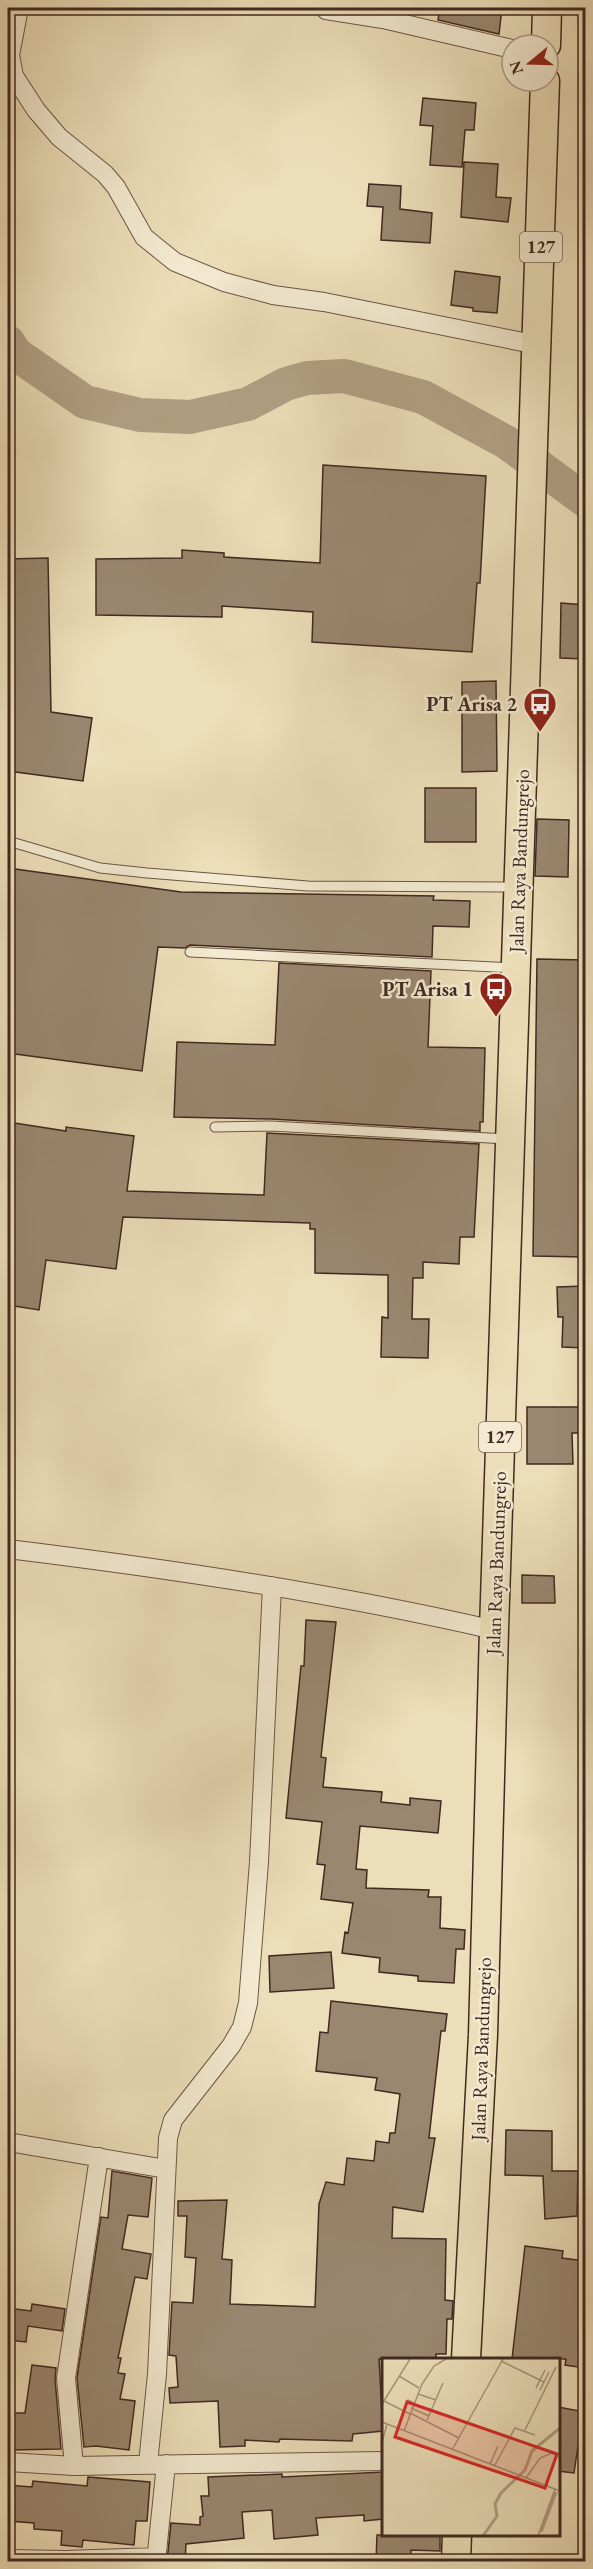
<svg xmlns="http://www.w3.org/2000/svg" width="593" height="2569" viewBox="0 0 593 2569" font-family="'EB Garamond',serif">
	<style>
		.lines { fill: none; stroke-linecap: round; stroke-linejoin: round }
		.river { stroke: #b2a085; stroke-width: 34 }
		.building { fill: #9a8770; stroke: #412921; stroke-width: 1.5 }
		.lane-casing { stroke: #6c5647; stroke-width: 11 }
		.street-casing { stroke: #6c5647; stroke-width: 20 }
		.primary-casing { stroke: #412921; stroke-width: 31 }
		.lane { stroke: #f3ead1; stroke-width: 9 }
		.street { stroke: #f3ead1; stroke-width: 18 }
		.primary { stroke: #ecdeb8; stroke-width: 28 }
		.labels { text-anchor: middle; stroke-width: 5; stroke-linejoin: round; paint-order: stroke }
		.shield { fill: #f3ead1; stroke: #766356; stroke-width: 1.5 }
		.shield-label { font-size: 18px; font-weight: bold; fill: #412921 }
		.poi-label { font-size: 20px; font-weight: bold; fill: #412921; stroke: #f3ead1; text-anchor: end }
		.street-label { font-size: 20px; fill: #412921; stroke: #f3ead1 }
		.inset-river { fill: none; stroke: #b2a085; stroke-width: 3 }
		.inset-road { fill: none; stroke: #a8967c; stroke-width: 1.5 }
		.view { fill: #d62828; fill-opacity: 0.15; stroke: #d62828; stroke-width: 3 }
		.inset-edge { fill: none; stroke: #412921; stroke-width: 3 }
	</style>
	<rect width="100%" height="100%" fill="#ecdeb8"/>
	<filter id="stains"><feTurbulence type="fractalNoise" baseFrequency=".00333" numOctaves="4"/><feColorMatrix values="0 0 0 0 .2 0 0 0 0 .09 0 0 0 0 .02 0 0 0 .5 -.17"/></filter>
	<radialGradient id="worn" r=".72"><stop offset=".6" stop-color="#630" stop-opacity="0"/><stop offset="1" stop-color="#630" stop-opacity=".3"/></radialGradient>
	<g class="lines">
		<path class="river" d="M8,342L16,354L85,402L140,415L190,417L248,404L286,384L307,378L344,376L423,397L506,442L586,501"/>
	</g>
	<path class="building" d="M440,8H502L499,34L438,20Z
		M423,98L476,103L474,130H465L462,167L430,165L433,126L420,125Z
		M464,162L498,164L496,197L511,198L508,222L461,217Z
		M369,184L401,186L400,209L432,213L430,243L381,240L383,207L367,206Z
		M455,271L500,277L497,313L473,311V308L451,305Z
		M323,465L486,476L480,583H477L472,652L312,642L313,612L222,606V617L96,615V559L182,558V550L224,553V557L320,563Z
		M48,558L51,712L92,718L83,781L8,771V706L10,707L8,559Z
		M561,603L585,605V659L560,658Z
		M496,681L497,771L462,772V682Z
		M425,788H476V842H425Z
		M537,819L569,820L568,877L535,876Z
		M8,868L181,892L434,896L433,900L470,901L469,927L433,926L432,957L190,945L185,948L158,947L142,1071L8,1053Z
		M537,959L585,960V1257L533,1256Z
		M279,963L431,971L428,1047L485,1048L483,1122H480V1131L271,1119L174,1117L177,1042L275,1045Z
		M8,1122L66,1131V1127L134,1136L127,1191L264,1195L267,1133L479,1144L474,1237H460L459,1264L423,1262V1278H413L412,1319H429L428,1358L381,1357L382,1317L388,1318V1275L315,1273V1229H310V1223L123,1217L116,1269L46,1260L39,1310L8,1305Z
		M585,1286V1348L562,1347L563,1317H558L557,1287Z
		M527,1407H585V1433H572L573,1464H527Z
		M522,1575L554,1576L555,1603H522Z
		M306,1620L336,1622L321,1757L326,1758L323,1787L382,1792L381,1802L410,1805V1798L441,1801L438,1833L360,1826L356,1869L367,1870L366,1888L429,1890L428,1897H441L440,1928L465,1930L464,1949H456L454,1983L418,1981V1976L379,1972L380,1958L342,1953L345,1932L348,1933L353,1903L321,1899L325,1865L317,1864L322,1822L286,1818L301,1666H304Z
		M331,1952L334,1988L270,1992L269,1956Z
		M331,2001L447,2014L445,2031H441L429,2138H435L423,2212L393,2207L392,2238L446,2239L445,2300L453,2301L452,2319H447L446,2354H436V2359H379L383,2431L353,2434L352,2441L280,2439L279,2442L245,2440V2446L220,2447L218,2401L170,2403L169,2388L178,2387L176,2356L169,2355L172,2302L193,2303L196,2258L185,2257L187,2216H178V2201L227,2200L222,2259L232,2260L230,2304L315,2307L319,2204L326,2182L344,2185L347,2158L374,2161L376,2141L389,2143L390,2133H395L400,2094L375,2090L377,2078L316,2071L320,2032L328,2033Z
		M506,2130L552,2131V2171H578L577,2216L545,2219L543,2176L505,2175Z
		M112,2171L152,2178L148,2217L128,2215L122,2249L151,2254L147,2279L135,2277L118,2358H121L118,2373L125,2374L120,2399L135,2401L129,2450L96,2446L84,2447L77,2378L101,2217L108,2218Z
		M525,2246L563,2251L562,2258L585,2261V2368L565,2365L566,2359H512Z
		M32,2304L65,2309L62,2331L28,2326L26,2342L8,2340V2308L31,2311Z
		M32,2365L56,2368L55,2379L61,2449L8,2450V2413H25Z
		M558,2407L585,2412V2447L578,2446L574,2473L558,2471Z
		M383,2472V2519L364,2521V2515L316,2518L318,2535L274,2539L272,2510L242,2512L244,2538L186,2544L185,2562H167L171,2523L200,2525V2517L203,2516L201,2496H209L208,2477L282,2474V2477Z
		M88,2477L150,2482L147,2521H136L134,2545L83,2540L82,2547L61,2545L62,2531L34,2529V2523L8,2521V2485L32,2487L33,2481L87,2486Z
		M377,2535H440V2551L411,2550V2562H376Z"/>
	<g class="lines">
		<g class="lane-casing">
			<path id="lane" d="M8,841L100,868L147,873L308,886L516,887
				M190,952L513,968
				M215,1127L271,1126L507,1139"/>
		</g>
		<g class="street-casing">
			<path id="street" d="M19,8L10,55L14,76L36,110L59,137L105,174L116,187L144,237L175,262L224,282L273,295L324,302L538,345
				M326,10L383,19L512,49
				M8,1549C171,1569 333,1593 494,1630
				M8,2142L166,2169
				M8,2462L74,2466L383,2461
				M148,2464L157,2374L168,2138L173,2120L231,2046L242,2027L248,2003L259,1862L272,1586
				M74,2466L66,2378L99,2157
				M8,2559L65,2560L157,2557
				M156,2562L166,2464"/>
		</g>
		<g class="primary-casing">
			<path id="primary" d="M546,45L547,8
				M466,2359L483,2035L494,1630L545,81
				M456,2562L457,2534"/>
		</g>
		<use href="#lane" class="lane"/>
		<use href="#street" class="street"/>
		<use href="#primary" class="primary"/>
	</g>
	<defs>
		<g id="bus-pin" transform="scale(1.725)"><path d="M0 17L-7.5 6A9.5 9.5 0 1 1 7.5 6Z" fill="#8f2418" stroke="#f3ead1"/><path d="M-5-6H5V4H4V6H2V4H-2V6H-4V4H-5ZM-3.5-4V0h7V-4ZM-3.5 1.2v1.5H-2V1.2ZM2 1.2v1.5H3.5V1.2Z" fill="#fff"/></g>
	</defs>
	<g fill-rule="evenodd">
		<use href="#bus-pin" x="540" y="704"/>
		<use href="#bus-pin" x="496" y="989"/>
	</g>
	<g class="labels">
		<g class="shield">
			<rect x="520" y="232" width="42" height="30" rx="4.5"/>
			<rect x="479" y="1422" width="42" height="30" rx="4.5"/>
		</g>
		<g class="shield-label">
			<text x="541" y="253">127</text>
			<text x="500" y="1443">127</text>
		</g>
		<g class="poi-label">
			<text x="517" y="711">PT Arisa 2</text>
			<text x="473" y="996">PT Arisa 1</text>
		</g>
		<g class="street-label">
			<text transform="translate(519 861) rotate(-88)" y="7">Jalan Raya Bandungrejo</text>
			<text transform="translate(496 1563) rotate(-88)" y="7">Jalan Raya Bandungrejo</text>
			<text transform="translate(481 2049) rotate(-88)" y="7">Jalan Raya Bandungrejo</text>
		</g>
	</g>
	<g transform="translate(382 2358)">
		<rect width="178" height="178" fill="#ecdeb8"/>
		<path class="inset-river" d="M159,174L174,134M101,178L115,158L113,146L119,135L143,112L150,93L178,70"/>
		<path class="inset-road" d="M119,3L162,24M17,18L37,30M154,30L163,12M158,32L167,14M36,36L54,42M0,42L28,56M0,46L28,1M29,50L47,58M22,53L26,42L32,45M28,55L77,80M45,62L61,25M0,64L178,133M143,72L174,9M22,73L40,26L52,8L64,1M0,84L5,66M70,92L121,1M108,106L116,88M113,107L133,70L153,77M144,120L158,100L170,95L178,99M156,178L173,131"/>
		<path class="view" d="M25,44L175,96L163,130L13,79Z"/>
		<rect width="178" height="178" class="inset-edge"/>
	</g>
	<rect width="593" height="2569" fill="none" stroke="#ecdeb8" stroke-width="30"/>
	<rect x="9" y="9" width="575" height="2551" fill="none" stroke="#412921" stroke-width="3"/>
	<rect x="15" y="15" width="563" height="2539" fill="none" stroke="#412921" stroke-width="1.5"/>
	<g transform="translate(530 63) rotate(251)"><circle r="28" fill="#f3ead1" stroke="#ac9d8b" stroke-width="1.5"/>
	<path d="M0-4.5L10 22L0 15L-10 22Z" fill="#8f2418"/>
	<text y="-9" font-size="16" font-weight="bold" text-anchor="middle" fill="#412921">N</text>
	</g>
	<rect width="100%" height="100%" filter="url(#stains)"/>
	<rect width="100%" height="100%" fill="url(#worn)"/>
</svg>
